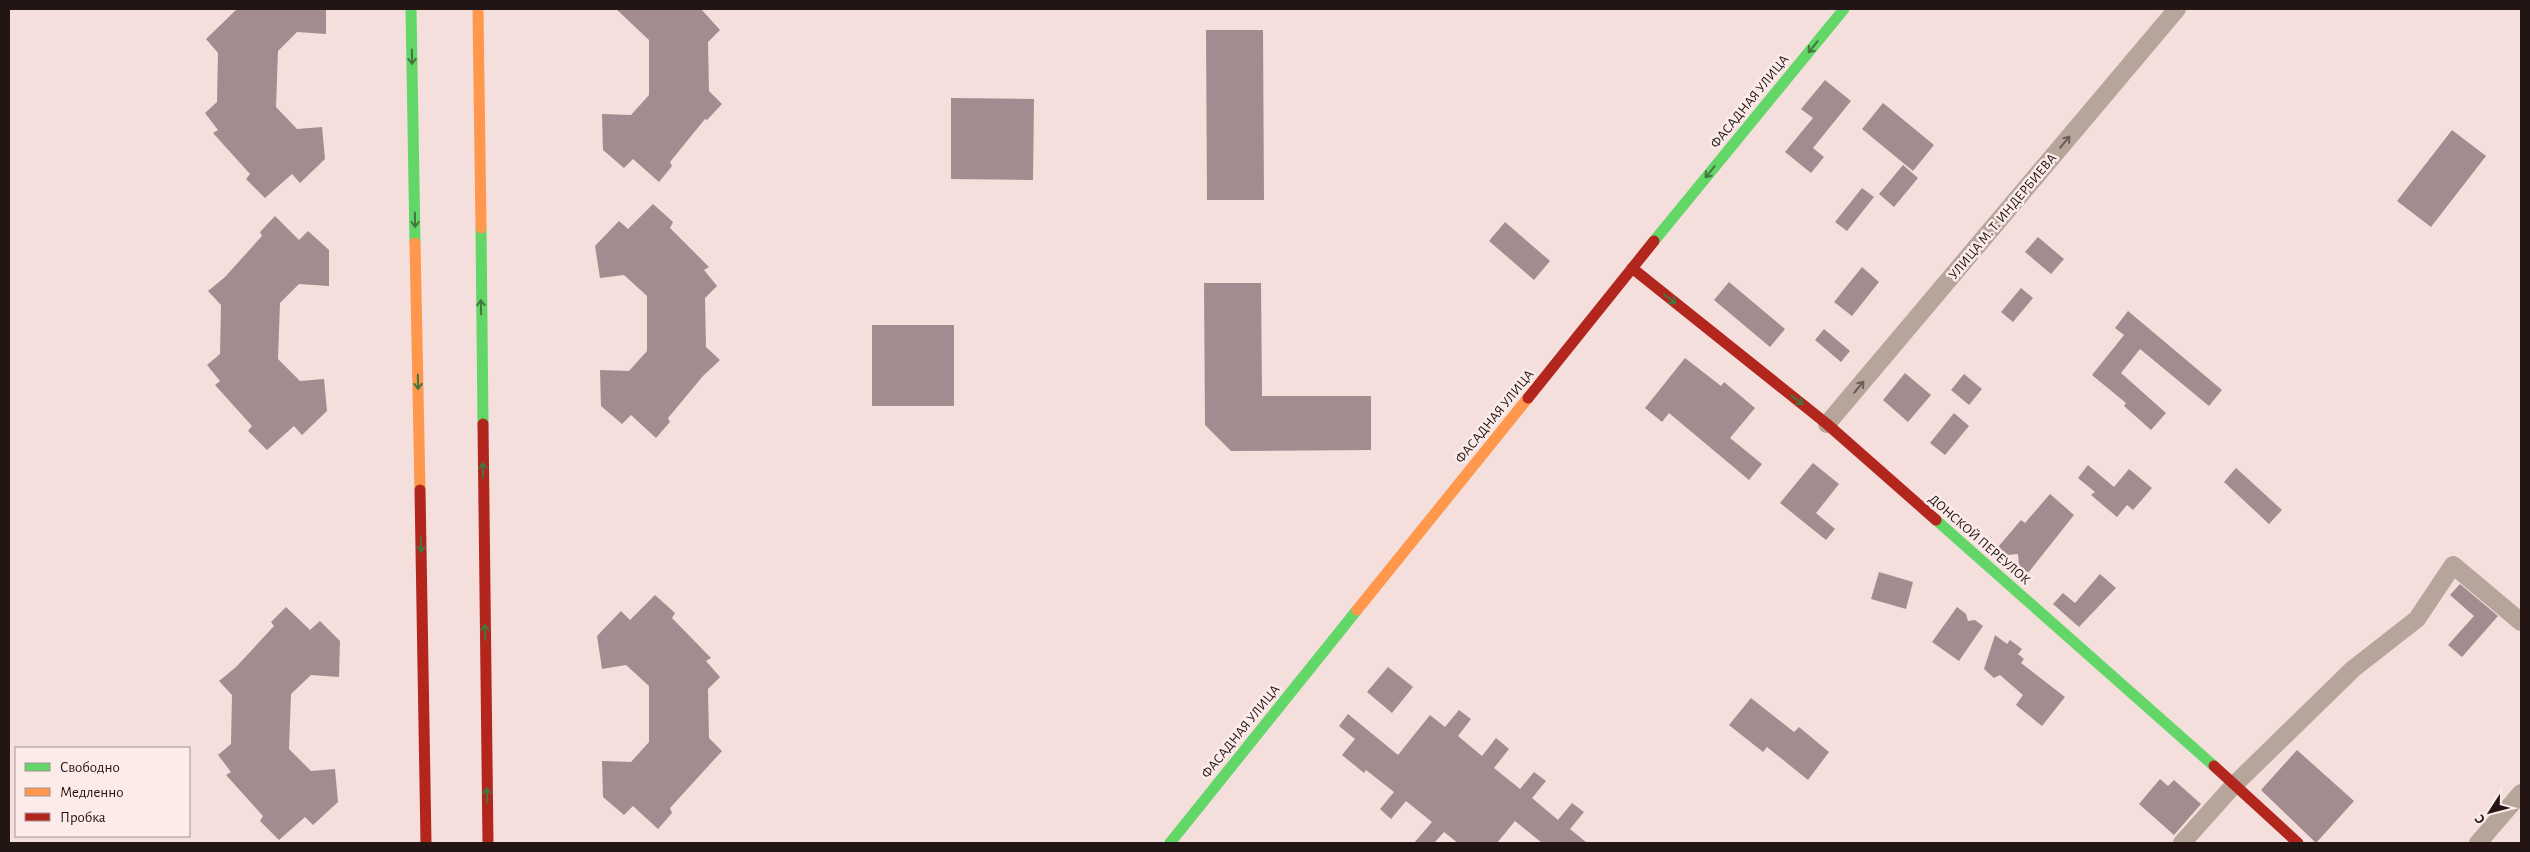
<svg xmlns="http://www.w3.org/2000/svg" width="2530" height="852" viewBox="0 0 2530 852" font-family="'Alegreya Sans',sans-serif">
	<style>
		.building { fill: #a28c8f }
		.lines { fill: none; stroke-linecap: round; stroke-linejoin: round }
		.street { stroke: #b6a59b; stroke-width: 18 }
		.fast { stroke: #63d668; stroke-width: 11 }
		.slow { stroke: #ff974d; stroke-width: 11 }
		.jam { stroke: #b3261e; stroke-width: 11 }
		.oneway { stroke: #42763e }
		.oneway2 { stroke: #6c5d58 }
		.labels { text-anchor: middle; stroke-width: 5; stroke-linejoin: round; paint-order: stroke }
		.street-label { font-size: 14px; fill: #221514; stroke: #fbebe9 }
	</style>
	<rect width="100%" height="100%" fill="#f4dfdc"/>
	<path class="building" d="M237,9H326V34L297,32L278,51L276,107L297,129L322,127L325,159L300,183L292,174L265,198L246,179L250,174L213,133L218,130L205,113L217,102L218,53L206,39Z
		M616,9H701L720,30L708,42L709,91L722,104L707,120L705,119L670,162L672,166L659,182L633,159L624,168L603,150L602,114L631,115L649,95V40Z
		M1206,30H1263L1264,200H1207Z
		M1825,80L1851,101L1813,148L1824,157L1811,173L1785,152L1813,118L1801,109Z
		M951,98L1034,99L1033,180L951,179Z
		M1883,103L1934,145L1913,171L1862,129Z
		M2452,130L2486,156L2431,227L2397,201Z
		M1903,165L1918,178L1894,207L1879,194Z
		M1862,188L1874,197L1847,231L1835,222Z
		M653,204L673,222L670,228L709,267L704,270L717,286L705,298L706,347L720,360L703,376L668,418L670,422L656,438L631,415L622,424L601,406L600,370L629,371L647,351V296L624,275L600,278L595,246L619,221L628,229Z
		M275,216L299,240L308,231L329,250V286L299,284L280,303L278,359L300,381L324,379L327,411L302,435L294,426L267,450L248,431L252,426L215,385L220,381L207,365L220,354L221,305L208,291L225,277L262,236L260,232Z
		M1505,222L1550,261L1534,280L1489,241Z
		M2038,237L2064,259L2051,274L2025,252Z
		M1862,267L1879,282L1852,316L1834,302Z
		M1729,282L1785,329L1770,347L1714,300Z
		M1204,283H1261L1262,396H1371V450L1231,451L1205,425Z
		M2021,288L2033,298L2013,322L2001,312Z
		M2128,311L2222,390L2209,406L2140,349L2121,373L2166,413L2151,430L2124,406L2126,403L2092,375L2124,335L2115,328Z
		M872,325H954V406H872Z
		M1824,329L1850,351L1841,362L1815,340Z
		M1685,358L1721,386L1724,382L1755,408L1730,438L1762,464L1749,480L1669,413L1662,422L1645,408Z
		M1905,373L1931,395L1908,422L1883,400Z
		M1964,374L1982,389L1969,405L1951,390Z
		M1954,413L1969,426L1945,455L1930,443Z
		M1813,463L1839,484L1816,513L1835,529L1826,540L1780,503Z
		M2088,465L2114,487L2129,469L2152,488L2133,510L2127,505L2117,517L2091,495L2095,492L2078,478Z
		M2236,468L2282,510L2269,524L2224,482Z
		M2050,494L2074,515L2028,573L2019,565L2018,554L2007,555L1998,547L2021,520L2025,523Z
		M1879,572L1913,582L1906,609L1871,599Z
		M2100,574L2116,588L2079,627L2053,604L2063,593L2075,603Z
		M2460,584L2498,616L2462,657L2448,645L2474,616L2450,595Z
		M655,595L675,613L672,618L711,658L706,661L720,677L708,689L709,738L722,751L670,808L672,813L658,829L633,806L624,815L603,797L602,761L631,762L649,742V686L626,665L602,669L597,636L621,611L630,620Z
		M286,607L310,630L320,621L340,641L339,677L311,675L291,694L289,749L311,771L335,769L338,802L313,825L305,817L279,840L260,821L263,816L226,775L231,772L218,755L231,744L232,695L219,681L236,667L274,626L271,622Z
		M1957,607L1966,614L1968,621L1975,620L1983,626L1959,661L1932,642Z
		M1995,635L2007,644L2010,640L2022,649L2018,654L2024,659L2021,663L2065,697L2042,726L2016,705L2023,695L2000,675L1994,678L1984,669Z
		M1388,667L1413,687L1392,713L1367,692Z
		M1751,698L1794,732L1799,727L1829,752L1808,780L1767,747L1763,752L1729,725Z
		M1459,710L1471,719L1458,736L1482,756L1496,738L1509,749L1494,768L1520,789L1534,772L1546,781L1532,798L1558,820L1572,803L1584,812L1570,829L1587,843H1542L1515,821L1497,843H1458L1444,832L1434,843H1414L1432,822L1406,801L1391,819L1380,809L1394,792L1366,770L1364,773L1342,755L1355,739L1339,726L1348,714L1398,755L1430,715L1445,727Z
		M2297,750L2354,801L2316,843L2261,790Z
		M2160,779L2168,786L2174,780L2201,804L2174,835L2139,804Z"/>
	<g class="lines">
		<path class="street" d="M1827,424L2177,9
			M2182,843L2234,785L2353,669L2417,619L2453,565L2521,622
			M2478,843L2521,793"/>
		<path class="fast" d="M411,9L415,243
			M481,228L483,424
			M1654,241L1844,9
			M1936,520L2214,766
			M1170,843L1357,610"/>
		<path class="slow" d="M478,9L481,228
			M415,243L420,490
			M1357,610L1528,398"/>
		<path class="jam" d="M1632,268L1827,424L1936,520
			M1528,398L1654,241
			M483,424L488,843
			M420,490L426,843
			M2214,766L2298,843"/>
	</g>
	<defs><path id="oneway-shaft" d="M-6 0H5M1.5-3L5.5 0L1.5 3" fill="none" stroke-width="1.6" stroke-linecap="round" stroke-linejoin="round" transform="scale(1.25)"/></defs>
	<g class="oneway">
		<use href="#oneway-shaft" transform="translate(1813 47) rotate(129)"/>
		<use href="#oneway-shaft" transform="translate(412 57) rotate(89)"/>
		<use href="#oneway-shaft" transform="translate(1710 172) rotate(129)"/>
		<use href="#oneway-shaft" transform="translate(415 220) rotate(89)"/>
		<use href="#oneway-shaft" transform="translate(1670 299) rotate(38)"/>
		<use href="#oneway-shaft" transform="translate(481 307) rotate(-91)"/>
		<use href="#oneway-shaft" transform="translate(418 382) rotate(89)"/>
		<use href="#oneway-shaft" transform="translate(1797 400) rotate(38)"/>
		<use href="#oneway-shaft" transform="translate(483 470) rotate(-91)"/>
		<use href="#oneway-shaft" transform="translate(421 545) rotate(89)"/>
		<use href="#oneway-shaft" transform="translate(485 632) rotate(-91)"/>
		<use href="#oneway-shaft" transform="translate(487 795) rotate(-91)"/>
	</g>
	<g class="oneway2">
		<use href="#oneway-shaft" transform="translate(2065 142) rotate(-50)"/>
		<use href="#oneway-shaft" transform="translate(1859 387) rotate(-50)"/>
	</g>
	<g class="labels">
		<g class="street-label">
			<text transform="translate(1749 101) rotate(-51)" y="5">ФАСАДНАЯ УЛИЦА</text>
			<text transform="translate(2002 216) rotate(-50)" y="5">УЛИЦА М. Т. ИНДЕРБИЕВА</text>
			<text transform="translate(1494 416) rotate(-51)" y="5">ФАСАДНАЯ УЛИЦА</text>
			<text transform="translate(1980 539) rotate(41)" y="5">ДОНСКОЙ ПЕРЕУЛОК</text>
			<text transform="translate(1240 731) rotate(-51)" y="5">ФАСАДНАЯ УЛИЦА</text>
		</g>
	</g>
	<rect width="2530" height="852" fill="none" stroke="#221514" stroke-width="20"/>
	<rect x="15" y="747" width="175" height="90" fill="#fbebe9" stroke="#a49594"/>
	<rect x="25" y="763" width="25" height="8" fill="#63d668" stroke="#a49594"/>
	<text x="60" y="772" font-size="15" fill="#221514">Свободно</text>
	<rect x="25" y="788" width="25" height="8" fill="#ff974d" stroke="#a49594"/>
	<text x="60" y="797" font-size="15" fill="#221514">Медленно</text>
	<rect x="25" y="813" width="25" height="8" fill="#b3261e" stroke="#a49594"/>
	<text x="60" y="822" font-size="15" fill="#221514">Пробка</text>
	<g transform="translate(2490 812) rotate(234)" stroke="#fbebe9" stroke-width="4" paint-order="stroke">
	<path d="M0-4L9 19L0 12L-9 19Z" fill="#221514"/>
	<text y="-8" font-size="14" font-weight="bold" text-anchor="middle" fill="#221514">С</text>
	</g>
</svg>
